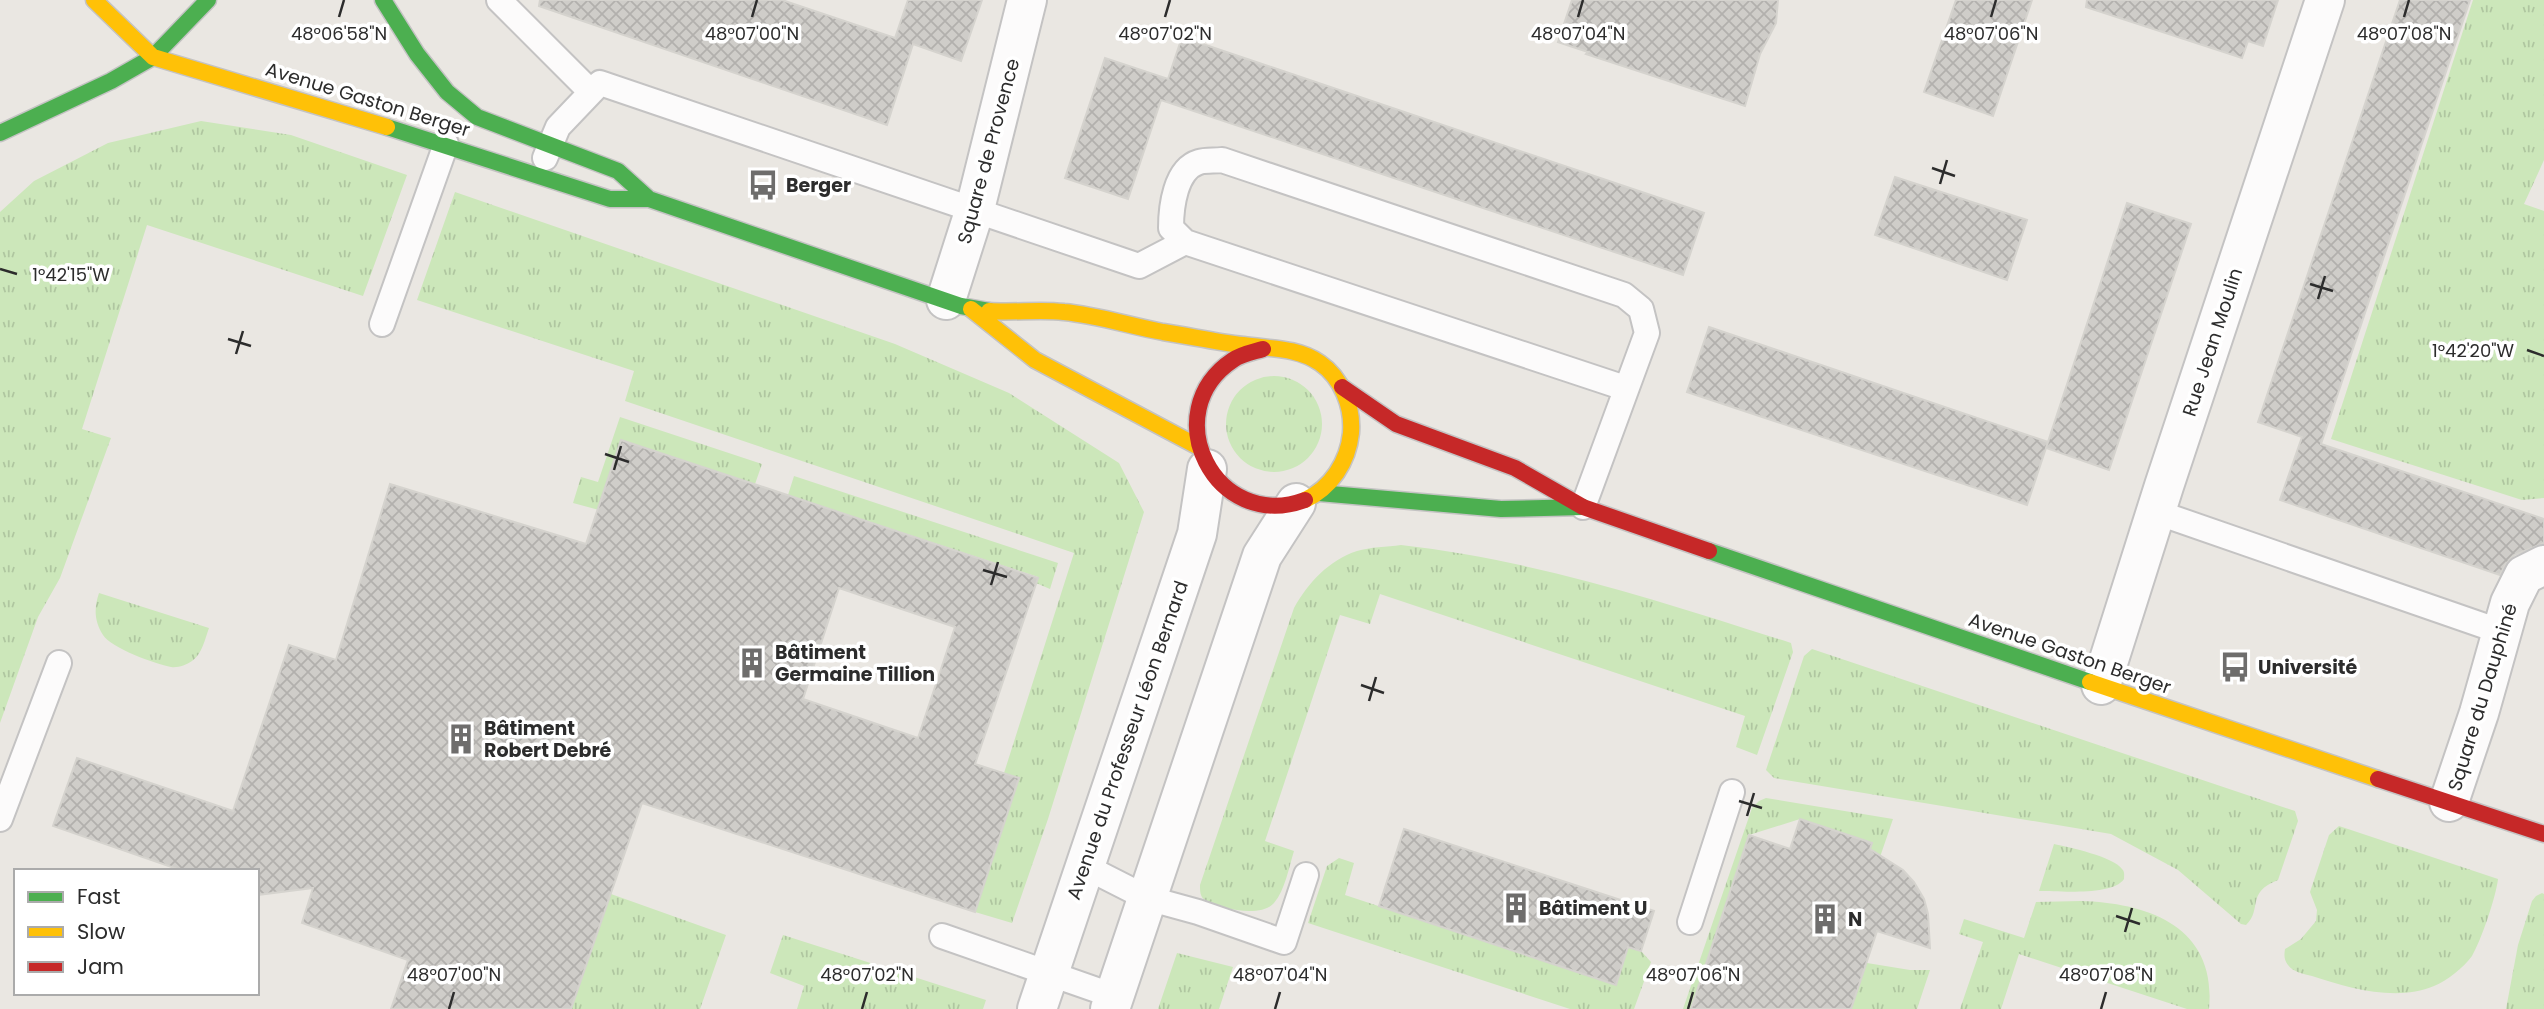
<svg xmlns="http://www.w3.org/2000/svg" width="2544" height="1009" viewBox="0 0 2544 1009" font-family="Poppins,sans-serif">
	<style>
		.grass { fill: url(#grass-tufts) }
		.building { fill: url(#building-cross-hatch); stroke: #d5d3ce; stroke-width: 2; fill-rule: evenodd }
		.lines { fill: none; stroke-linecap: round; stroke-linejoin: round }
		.lane-casing { stroke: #c4c3c3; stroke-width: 28 }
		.street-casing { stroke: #c4c3c3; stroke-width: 42 }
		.fast-casing { stroke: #c4c3c3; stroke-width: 19 }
		.slow-casing { stroke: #c4c3c3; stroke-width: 19 }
		.jam-casing { stroke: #c4c3c3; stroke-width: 19 }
		.lane { stroke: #fcfbfb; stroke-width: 24 }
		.street { stroke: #fcfbfb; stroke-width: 38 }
		.fast { stroke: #4caf50; stroke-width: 16 }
		.slow { stroke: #ffc107; stroke-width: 16 }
		.jam { stroke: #c62828; stroke-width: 16 }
		.ticks { fill: none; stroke: #2c2c2c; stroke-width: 2.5 }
		.labels { text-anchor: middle; stroke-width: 7; stroke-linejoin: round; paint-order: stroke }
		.street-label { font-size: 19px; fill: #2c2c2c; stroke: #fff }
		.poi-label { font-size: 19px; font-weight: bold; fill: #2c2c2c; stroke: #fff; text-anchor: start }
		.ticks-label { font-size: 18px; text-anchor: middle; fill: #2c2c2c; stroke: #fff; stroke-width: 7; stroke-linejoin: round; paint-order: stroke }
	</style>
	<defs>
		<pattern id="grass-tufts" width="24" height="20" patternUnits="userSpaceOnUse" patternTransform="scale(1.75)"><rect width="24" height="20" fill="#cce7ba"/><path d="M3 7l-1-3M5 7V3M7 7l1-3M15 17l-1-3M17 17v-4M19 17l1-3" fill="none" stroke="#afc6a0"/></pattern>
		<pattern id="building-cross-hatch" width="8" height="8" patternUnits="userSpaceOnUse" patternTransform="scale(1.75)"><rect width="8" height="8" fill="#cfcdc9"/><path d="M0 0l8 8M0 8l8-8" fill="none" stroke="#b2b0ad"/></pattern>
	</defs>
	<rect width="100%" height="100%" fill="#eae7e2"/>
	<path class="grass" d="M2473,0H2544V160L2524,204L2544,211V498L2522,500L2331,439Z
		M201,121L291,135L407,175L363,296L147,225L82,429L111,438L60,578L38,617L0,723V212L34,181L108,143Z
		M455,192L895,344L1009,393L1119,463L1144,512L1048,819L1012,923L975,912L1019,779L1004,773L1074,553L625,401L634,371L417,300Z
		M1226 424a48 48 0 1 1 96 0a48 48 0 1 1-96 0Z
		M620,417L762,464L755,484L621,440L599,510L573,503L581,477L598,482Z
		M794,476L1058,563L1050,589L1036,583L1038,577L788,495Z
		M1401,545C1535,560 1663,602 1791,643L1793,652L1757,755L1736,747L1745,716L1380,594L1370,624L1340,615L1265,841L1294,851C1289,867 1285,890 1274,903C1261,918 1220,909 1205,900C1200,897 1200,891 1200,885L1294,608C1308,583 1329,560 1357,551C1370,547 1387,547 1401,545Z
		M99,593L209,628C205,639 202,654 192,661C186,665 178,668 171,667C155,664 111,648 103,635C94,621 94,608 99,593Z
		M1812,649L2295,811L2298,821L2278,880C2245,893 2263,909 2246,925L2241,924L2178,870L2111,834L1774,778L1766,770L1804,656Z
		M1766,798L1893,819L1880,857L1868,854L1872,843L1800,819L1749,835L1691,1009H1683L1752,808L1759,801Z
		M2339,826L2498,879C2496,897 2481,941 2472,956C2464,967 2447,981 2434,986C2397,1002 2348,988 2312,976C2304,974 2293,972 2288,965C2284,960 2284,955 2285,949L2301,939L2316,921L2317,910L2310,892L2329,835Z
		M2054,844C2069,847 2114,857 2122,869C2125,872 2124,875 2124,879C2113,896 2059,891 2039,891Z
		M1339,858L1354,863L1345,895L1615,984L1628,947L1641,951L1651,962L1634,1009H1570L1308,923L1327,866Z
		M2542,893L2544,894V1009H2506L2518,945L2532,901L2536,896Z
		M611,894L726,935L700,1009H571Z
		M2081,901C2149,903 2217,927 2209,1009H2187L2019,954L2001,1009H1960L1983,942L1959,934L1964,919L2024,938L2036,902Z
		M783,935L986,1000L983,1009H797L804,986L770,973Z
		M1177,953L1233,967L1219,1009H1158Z
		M1867,963L1910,970H1930L1917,1009H1851Z"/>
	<path class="building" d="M540,0H782L895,38L908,0H982L961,61L913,44L887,125L539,6Z
		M1572,0H1778L1776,23L1760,54L1745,106L1586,54L1588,52L1558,42Z
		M1956,0H2032L1993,116L1924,92Z
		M2087,0H2278L2263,46L2248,41L2242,58L2086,7Z
		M2400,0H2470L2321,444L2544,519V543L2514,555L2505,565L2500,575L2280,500L2302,437L2258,422Z
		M1182,37L1704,213L1683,275L1161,100L1128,199L1065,178L1105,58L1168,79Z
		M1895,177L2027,220L2007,280L1875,235Z
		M2127,203L2191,224L2109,470L2046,448Z
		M1709,327L2048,442L2027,505L1687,392Z
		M621,440L1038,578L975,764L1019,778L975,912L642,803L571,1009H391L408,960L302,923L313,888L257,895V871H183L53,826L77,758L233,811L289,645L336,660L390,484L586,544ZM839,588L955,627L918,738L803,699Z
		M1800,819L1872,843L1870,849L1903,870L1914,882L1924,899L1928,914L1930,948L1877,931L1851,1009H1691L1749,835L1790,849Z
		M1404,829L1654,911L1641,951L1628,947L1616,985L1379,906Z"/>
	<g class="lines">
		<g class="lane-casing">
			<path id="lane" d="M499,0L591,92
				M545,158L558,127L600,83L1139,266L1185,242L1171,228C1171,208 1175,169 1199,162C1206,160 1215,161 1222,160L1624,295L1641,309L1647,333L1583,507
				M1185,242L1625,388
				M382,324L446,144
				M2156,512L2502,632
				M0,819L59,663
				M1084,866L1147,898L1198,912L1284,942L1306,875
				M1690,922L1732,792
				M942,936L1114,996"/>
		</g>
		<g class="street-casing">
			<path id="street" d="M946,300L975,209L1027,0
				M2101,685L2164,486L2325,0
				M2449,802L2479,713L2510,603L2524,575L2544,565
				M1037,1009L1197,534L1207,469
				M1110,1009L1262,556L1296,503"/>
		</g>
		<g class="fast-casing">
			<path id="fast" d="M383,0L417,54L447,92L477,117L618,171L649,199
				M387,127L610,199H649L961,306L989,311
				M0,133L111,81L153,57L208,0
				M1319,493L1501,509L1583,507
				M1709,551L2090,682"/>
		</g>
		<g class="slow-casing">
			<path id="slow" d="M94,0L153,57L387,127
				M971,309L1035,360L1197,446
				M989,311C1014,313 1039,309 1064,312C1097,315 1130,326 1163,332C1190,336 1216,342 1243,345C1269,349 1297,347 1320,363C1342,378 1353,407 1351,433C1348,462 1331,488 1305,500
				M2090,682L2378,779"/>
		</g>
		<g class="jam-casing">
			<path id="jam" d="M1263,349C1253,352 1241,354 1233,360C1155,412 1215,533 1305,500
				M1342,387L1396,424L1515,468L1583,507L1709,551
				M2378,779L2544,834"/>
		</g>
		<use href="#lane" class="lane"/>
		<use href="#street" class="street"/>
		<use href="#fast" class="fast"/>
		<use href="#slow" class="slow"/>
		<use href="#jam" class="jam"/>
	</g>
	<path class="ticks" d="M339,17L344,0M752,17L757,0M1165,17L1170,0M1578,17L1583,0M1991,17L1996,0M2404,17L2409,0M1932,168L1955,176M1940,184L1947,160M0,269L17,274M2310,284L2333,291M2318,299L2325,276M228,339L251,346M2527,350L2544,356M236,354L243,331M605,454L629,462M614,470L621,446M983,570L1007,577M991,585L998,562M1361,685L1384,693M1369,701L1376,677M1739,801L1762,808M1747,816L1754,793M2116,916L2140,924M2125,932L2132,908M449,1009L454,992M862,1009L867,992M1275,1009L1280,992M1688,1009L1693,992M2101,1009L2106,992"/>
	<defs>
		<g id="bus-bare" transform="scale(2.415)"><path d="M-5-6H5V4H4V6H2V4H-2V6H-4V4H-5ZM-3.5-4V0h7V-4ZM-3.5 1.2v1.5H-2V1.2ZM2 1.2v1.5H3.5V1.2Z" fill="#6e6d6c" stroke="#fff" stroke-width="2.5" paint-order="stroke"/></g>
		<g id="building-bare" transform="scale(2.415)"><path d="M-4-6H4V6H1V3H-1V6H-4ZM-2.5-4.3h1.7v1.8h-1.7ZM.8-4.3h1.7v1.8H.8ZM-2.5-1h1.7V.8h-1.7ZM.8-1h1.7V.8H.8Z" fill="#6e6d6c" stroke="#fff" stroke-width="2.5" paint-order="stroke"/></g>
	</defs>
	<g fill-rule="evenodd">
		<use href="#bus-bare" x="763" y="185"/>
		<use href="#building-bare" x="752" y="663"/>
		<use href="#bus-bare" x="2235" y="667"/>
		<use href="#building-bare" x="461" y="739"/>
		<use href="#building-bare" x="1516" y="908"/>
		<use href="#building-bare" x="1825" y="919"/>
	</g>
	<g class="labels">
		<g class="street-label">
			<text transform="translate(368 99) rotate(17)" y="7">Avenue Gaston Berger</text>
			<text transform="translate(988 151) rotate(-75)" y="7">Square de Provence</text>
			<text transform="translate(2212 342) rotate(-72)" y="7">Rue Jean Moulin</text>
			<text transform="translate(2070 653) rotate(19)" y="7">Avenue Gaston Berger</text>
			<text transform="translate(2482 697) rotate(-73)" y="7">Square du Dauphiné</text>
			<text transform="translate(1127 740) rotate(-71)" y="7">Avenue du Professeur Léon Bernard</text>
		</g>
		<g class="poi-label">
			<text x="786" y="192">Berger</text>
			<text x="775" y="659">Bâtiment<tspan x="775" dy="22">Germaine Tillion</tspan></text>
			<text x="2258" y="674">Université</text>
			<text x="484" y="735">Bâtiment<tspan x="484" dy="22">Robert Debré</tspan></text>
			<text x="1539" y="915">Bâtiment U</text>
			<text x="1848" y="926">N</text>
		</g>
	</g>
	<g class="ticks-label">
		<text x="339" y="40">48°06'58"N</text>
		<text x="752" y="40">48°07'00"N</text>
		<text x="1165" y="40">48°07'02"N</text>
		<text x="1578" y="40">48°07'04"N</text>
		<text x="1991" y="40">48°07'06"N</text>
		<text x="2404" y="40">48°07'08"N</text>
		<text x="71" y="281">1°42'15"W</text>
		<text x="2473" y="357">1°42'20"W</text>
		<text x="454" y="981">48°07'00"N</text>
		<text x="867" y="981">48°07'02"N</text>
		<text x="1280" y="981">48°07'04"N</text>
		<text x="1693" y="981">48°07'06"N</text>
		<text x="2106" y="981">48°07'08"N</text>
	</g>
	<rect x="14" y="869" width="245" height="126" fill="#ffffff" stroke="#ababab" stroke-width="2"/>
	<rect x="28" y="892" width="35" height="10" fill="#4caf50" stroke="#ababab" stroke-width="2"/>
	<text x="77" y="904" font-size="21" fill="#2c2c2c">Fast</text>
	<rect x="28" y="927" width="35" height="10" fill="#ffc107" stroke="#ababab" stroke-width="2"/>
	<text x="77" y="939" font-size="21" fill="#2c2c2c">Slow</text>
	<rect x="28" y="962" width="35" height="10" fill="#c62828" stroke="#ababab" stroke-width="2"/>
	<text x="77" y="974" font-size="21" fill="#2c2c2c">Jam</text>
</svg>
